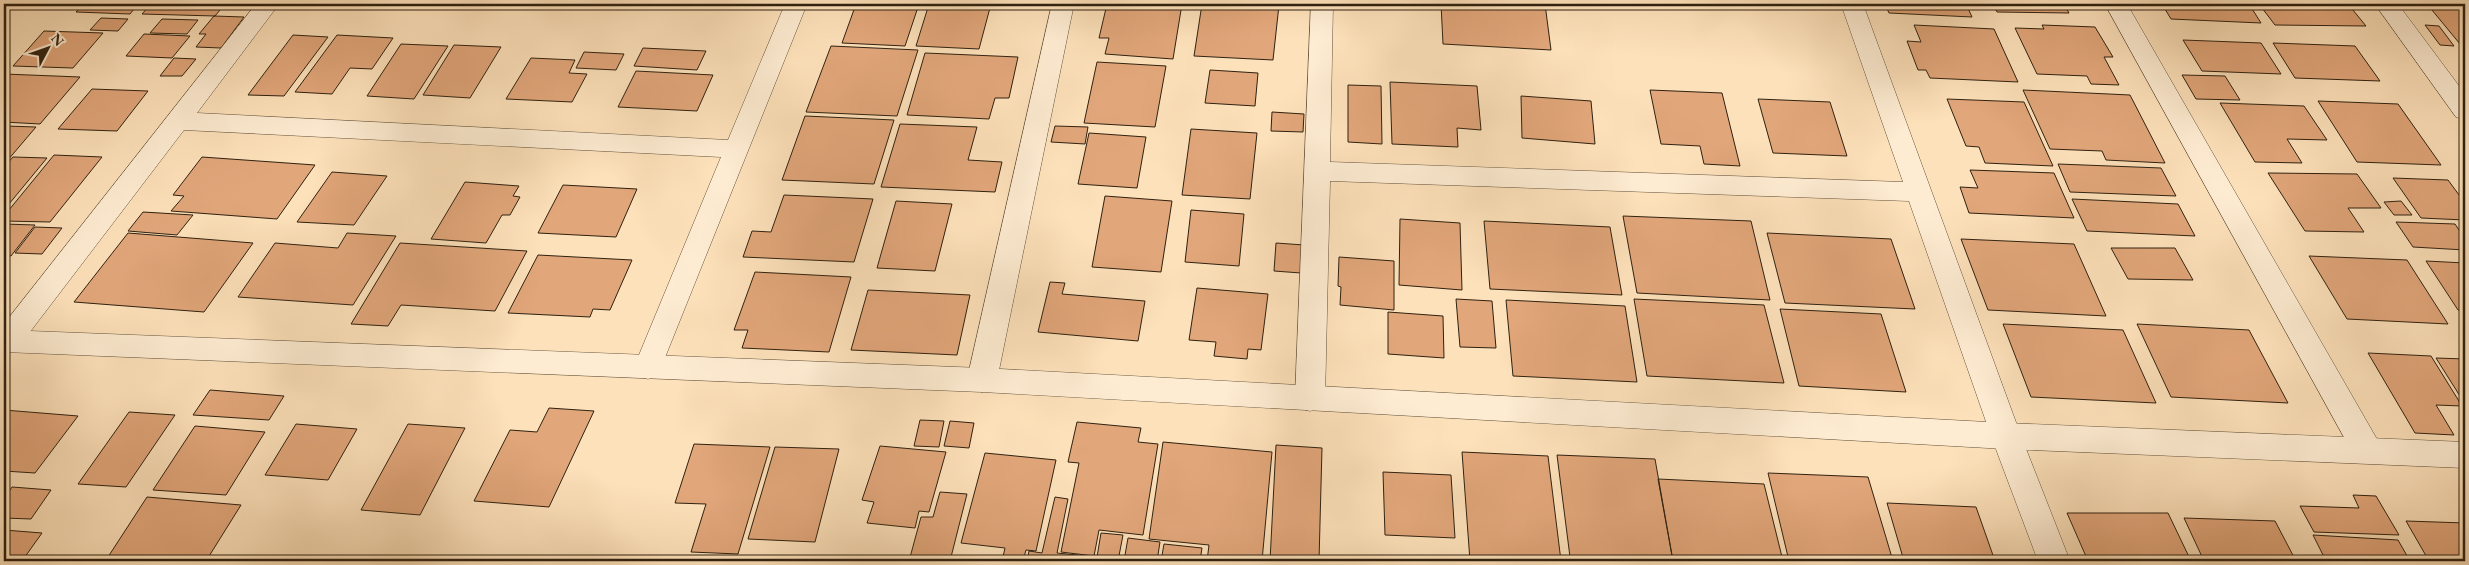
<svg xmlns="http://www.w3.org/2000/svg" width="2469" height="565" viewBox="0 0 2469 565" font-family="'EB Garamond',serif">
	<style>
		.building { fill: #e1a67a; stroke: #2f2110 }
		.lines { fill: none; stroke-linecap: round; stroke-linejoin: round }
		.minor-casing { stroke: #62513a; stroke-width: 1 }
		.tertiary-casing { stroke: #62513a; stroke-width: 1 }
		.minor { fill: #feecd2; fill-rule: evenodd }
		.tertiary { fill: #feecd2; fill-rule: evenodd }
	</style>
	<rect width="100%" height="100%" fill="#fde1ba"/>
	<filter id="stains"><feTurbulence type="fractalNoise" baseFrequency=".004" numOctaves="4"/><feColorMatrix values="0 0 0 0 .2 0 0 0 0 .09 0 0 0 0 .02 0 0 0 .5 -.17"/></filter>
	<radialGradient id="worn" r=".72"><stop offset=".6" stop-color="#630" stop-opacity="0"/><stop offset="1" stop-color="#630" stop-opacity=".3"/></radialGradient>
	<path class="building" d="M84,4H138L130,14L76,12Z
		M151,4H225L215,16L142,14Z
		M856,4H919L905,46L842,43Z
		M929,4H991L979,49L916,46Z
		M1107,4H1182L1173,59L1105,54L1109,38H1099Z
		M1202,4L1279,5L1273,60L1194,56Z
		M1441,4H1545L1551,50L1443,44Z
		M1885,4H1966L1972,17L1889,13Z
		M1993,4H2064L2069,13L1997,12Z
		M2162,4H2249L2261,23L2171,19Z
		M2259,4H2348L2366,26L2275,25Z
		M2427,4H2465V44H2460Z
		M214,16L244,17L221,48L196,47L206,34H199Z
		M101,18L128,19L118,31L90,30Z
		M162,19L198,20L187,34L150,33Z
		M1914,25L1994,29L2018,82L1930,78L1926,70H1918L1907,41L1921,42Z
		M2042,25L2095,27L2113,57H2104L2119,85L2091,84L2087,76L2037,74L2015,28L2044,29Z
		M2425,25L2439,26L2454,46L2440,45Z
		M44,31L103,33L73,68L13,66Z
		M144,34L190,36L172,58L126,56Z
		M293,35L328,37L284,96L248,95Z
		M337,35L393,38L372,69L350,68L332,94L295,92Z
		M2183,40L2261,43L2281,74L2202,71Z
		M2273,43L2355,46L2380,81L2295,78Z
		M401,44L448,46L414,99L367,96Z
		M454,45L501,47L470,98L423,95Z
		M831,46L918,50L897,116L806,112Z
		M643,48L706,51L697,70L634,66Z
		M584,52L624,54L616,70L576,68Z
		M925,53L1018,57L1009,98H995L989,119L907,115Z
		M174,58L196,59L182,76H160Z
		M531,58L575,60L569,73L587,74L572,102L506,99Z
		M1097,62L1166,66L1155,127L1084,123Z
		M1210,70L1258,73L1255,106L1205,103Z
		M636,71L713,75L697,111L618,107Z
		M4,74L80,77L40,124L4,122Z
		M2182,75L2225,76L2240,100L2196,99Z
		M1390,82L1477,86L1481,130L1457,128L1458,147L1392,144Z
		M1348,85L1381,86L1382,144L1348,142Z
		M92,89L148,91L117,131L58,129Z
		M1650,90L1722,93L1740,166L1704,164L1700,146L1661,144Z
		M2023,90L2130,95L2165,163L2106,160L2102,151L2050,149Z
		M1521,96L1591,101L1595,144L1522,138Z
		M1758,99L1830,102L1847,156L1773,153Z
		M1947,99L2024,102L2053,166L1985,163L1979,147L1966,146Z
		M2318,101L2398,104L2441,165L2357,162Z
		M2220,103L2304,106L2327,140L2287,139L2302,163L2255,162Z
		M1272,112L1304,114L1303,132L1271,131Z
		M805,116L894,120L874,184L782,180Z
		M900,124L977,127L968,160L1002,162L995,192L881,187Z
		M4,126L36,127L7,161H4Z
		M1055,126L1088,127L1085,144L1051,142Z
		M1191,129L1257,133L1250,199L1182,195Z
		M1089,133L1146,137L1137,188L1078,184Z
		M54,155L102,157L50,222L4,221V216Z
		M13,157L47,158L4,210V167Z
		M202,157L315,165L277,219L171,211L184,196L173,195Z
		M2058,164L2161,168L2176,196L2070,192Z
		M1970,170L2054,173L2074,218L1969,213L1960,187L1978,188Z
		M332,172L387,176L354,225L297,222Z
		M2268,173L2357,174L2381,208H2348L2364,232L2305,231Z
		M2393,178L2448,180L2465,203V220L2421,218Z
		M465,182L519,186L513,196L520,197L510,215H502L486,243L431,239Z
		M563,185L637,189L616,237L538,233Z
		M784,195L873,199L854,262L743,257L752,231L771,232Z
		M1105,196L1172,201L1161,272L1092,267Z
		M2072,199L2178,204L2195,236L2087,231Z
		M896,201L952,204L935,271L877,268Z
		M2401,201L2412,215H2394L2384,202Z
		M1191,210L1244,214L1239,266L1185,262Z
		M143,212L193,215L177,235L128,231Z
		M1623,216L1751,221L1770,300L1637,293Z
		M1400,219L1460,223L1462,290L1399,285Z
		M1484,221L1610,227L1622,295L1490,289Z
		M2396,222L2455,224L2465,239V250L2413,247Z
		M4,224L35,225L11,256L4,255Z
		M35,227L62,228L42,254L15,253Z
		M128,233L253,243L204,312L74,302Z
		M347,233L396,236L353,305L238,297L275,243L338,248Z
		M1767,233L1891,239L1915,309L1785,303Z
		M1961,239L2074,244L2106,316L1988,310Z
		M400,243L527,251L495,311L401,305L388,326L351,324Z
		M1276,243L1304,245L1301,273L1274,271Z
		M2111,248H2175L2193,280L2128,279Z
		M538,255L632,260L610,310L593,309L590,317L508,313Z
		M2309,256L2407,260L2448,324L2347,319Z
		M1339,257L1394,261V310L1340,305L1341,287L1338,286Z
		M2426,261L2465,263V310H2458Z
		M755,272L851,277L829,352L742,348L748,330H734Z
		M1050,282L1065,283L1062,294L1145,301L1138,341L1038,332Z
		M1197,288L1268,294L1261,350L1248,349L1247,359L1214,356L1216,342L1189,340Z
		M868,290L970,295L957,355L851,350Z
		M1456,299L1492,301L1496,348L1460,347Z
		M1634,299L1764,305L1784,383L1647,376Z
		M1506,300L1625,306L1637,382L1513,376Z
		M1780,309L1881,314L1906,392L1799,386Z
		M1388,312L1443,316L1444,358L1388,354Z
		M2003,324L2123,330L2156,403L2031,397Z
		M2137,324L2249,330L2288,403L2171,397Z
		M2368,353L2431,356L2462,406L2436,405L2454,435L2415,433Z
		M2436,358L2465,359V404Z
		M210,390L284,396L269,420L193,415Z
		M549,408L594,411L549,507L474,501L510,430L537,432Z
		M4,411V410L78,416L35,473L4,471Z
		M129,412L175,415L126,487L78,484Z
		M920,420L944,421L939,447L914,446Z
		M950,421L974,423L969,448L944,446Z
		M1077,422L1141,428L1138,442L1158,444L1143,535L1099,530L1094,556L1061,552L1079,463L1068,462Z
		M296,424L357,429L328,480L265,475Z
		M408,424L465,428L420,515L361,510Z
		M195,426L265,432L226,495L153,490Z
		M1163,442L1272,452L1262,561H1207L1209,545L1149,539Z
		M694,444L770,447L738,554L691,552L706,504L675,503Z
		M1276,445L1322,448L1319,561H1270Z
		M880,446L946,452L929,512L919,511L915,528L867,523L874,502L862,500Z
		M775,447L839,449L815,542L748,539Z
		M1462,452L1548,456L1561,561H1470Z
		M985,453L1056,460L1036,551L1026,550L1023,561H1002L1005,548L961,543Z
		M1557,455L1655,459L1673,561H1608L1570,557Z
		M1383,472L1451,475L1455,538L1385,535Z
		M1768,473L1868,477L1893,561H1789Z
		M1658,479L1764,484L1783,561H1673Z
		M12,487L51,490L31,519L4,518V499Z
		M940,492L967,494L950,561H909L921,517H933Z
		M2353,495L2376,496L2399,535L2314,532L2300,506L2359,508Z
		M147,497L241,505L206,561H159L108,557Z
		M1055,497L1068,499L1057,553L1097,557L1101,533L1123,535L1118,561H1027L1029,551L1042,553Z
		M1887,503L1976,507L1995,561H1904Z
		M2067,513H2168L2191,561H2088Z
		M2184,518L2275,521L2296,561H2204Z
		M2406,521L2465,523V561H2429Z
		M4,530L42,533L22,561H4Z
		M2313,535L2398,540L2410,561H2326Z
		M1128,538L1160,542L1157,561H1124Z
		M1164,544L1202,548L1200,561H1161Z"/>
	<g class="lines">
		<g class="minor-casing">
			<path id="minor" d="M256,4H279L197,113L728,140L785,4H807L658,375L648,379L638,375L634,367L721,157L184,130L17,349L4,351V324Z
				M1052,4H1074L997,380L992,388L982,392L972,388L967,380Z
				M1311,4H1333L1330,162L1903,182L1841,4H1863L2021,436L2070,561H2038L1991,436L1909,201L1330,181L1325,399L1320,408L1310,411L1300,408L1295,399Z
				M2105,4H2127L2378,441L2382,450L2378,459L2367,463L2356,459Z
				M2375,4H2398L2465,94V120L2456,117Z"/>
		</g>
		<g class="tertiary-casing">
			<path id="tertiary" d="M4,330L982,368L2006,423L2465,442V468L2006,449L982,392L4,352Z"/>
		</g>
		<use href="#minor" class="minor"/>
		<use href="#tertiary" class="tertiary"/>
	</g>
	<rect width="2469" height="565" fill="none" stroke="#fde1ba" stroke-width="20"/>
	<rect x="5" y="5" width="2459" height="555" fill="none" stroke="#2f2110" stroke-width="2.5"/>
	<rect x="10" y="10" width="2449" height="545" fill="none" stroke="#2f2110"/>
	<g transform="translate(48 48) rotate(49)" stroke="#feecd2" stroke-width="4" paint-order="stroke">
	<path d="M0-4L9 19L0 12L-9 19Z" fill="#2f2110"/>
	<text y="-8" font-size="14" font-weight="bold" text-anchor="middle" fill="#2f2110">N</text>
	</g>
	<rect width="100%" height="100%" filter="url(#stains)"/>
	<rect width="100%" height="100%" fill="url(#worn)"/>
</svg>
